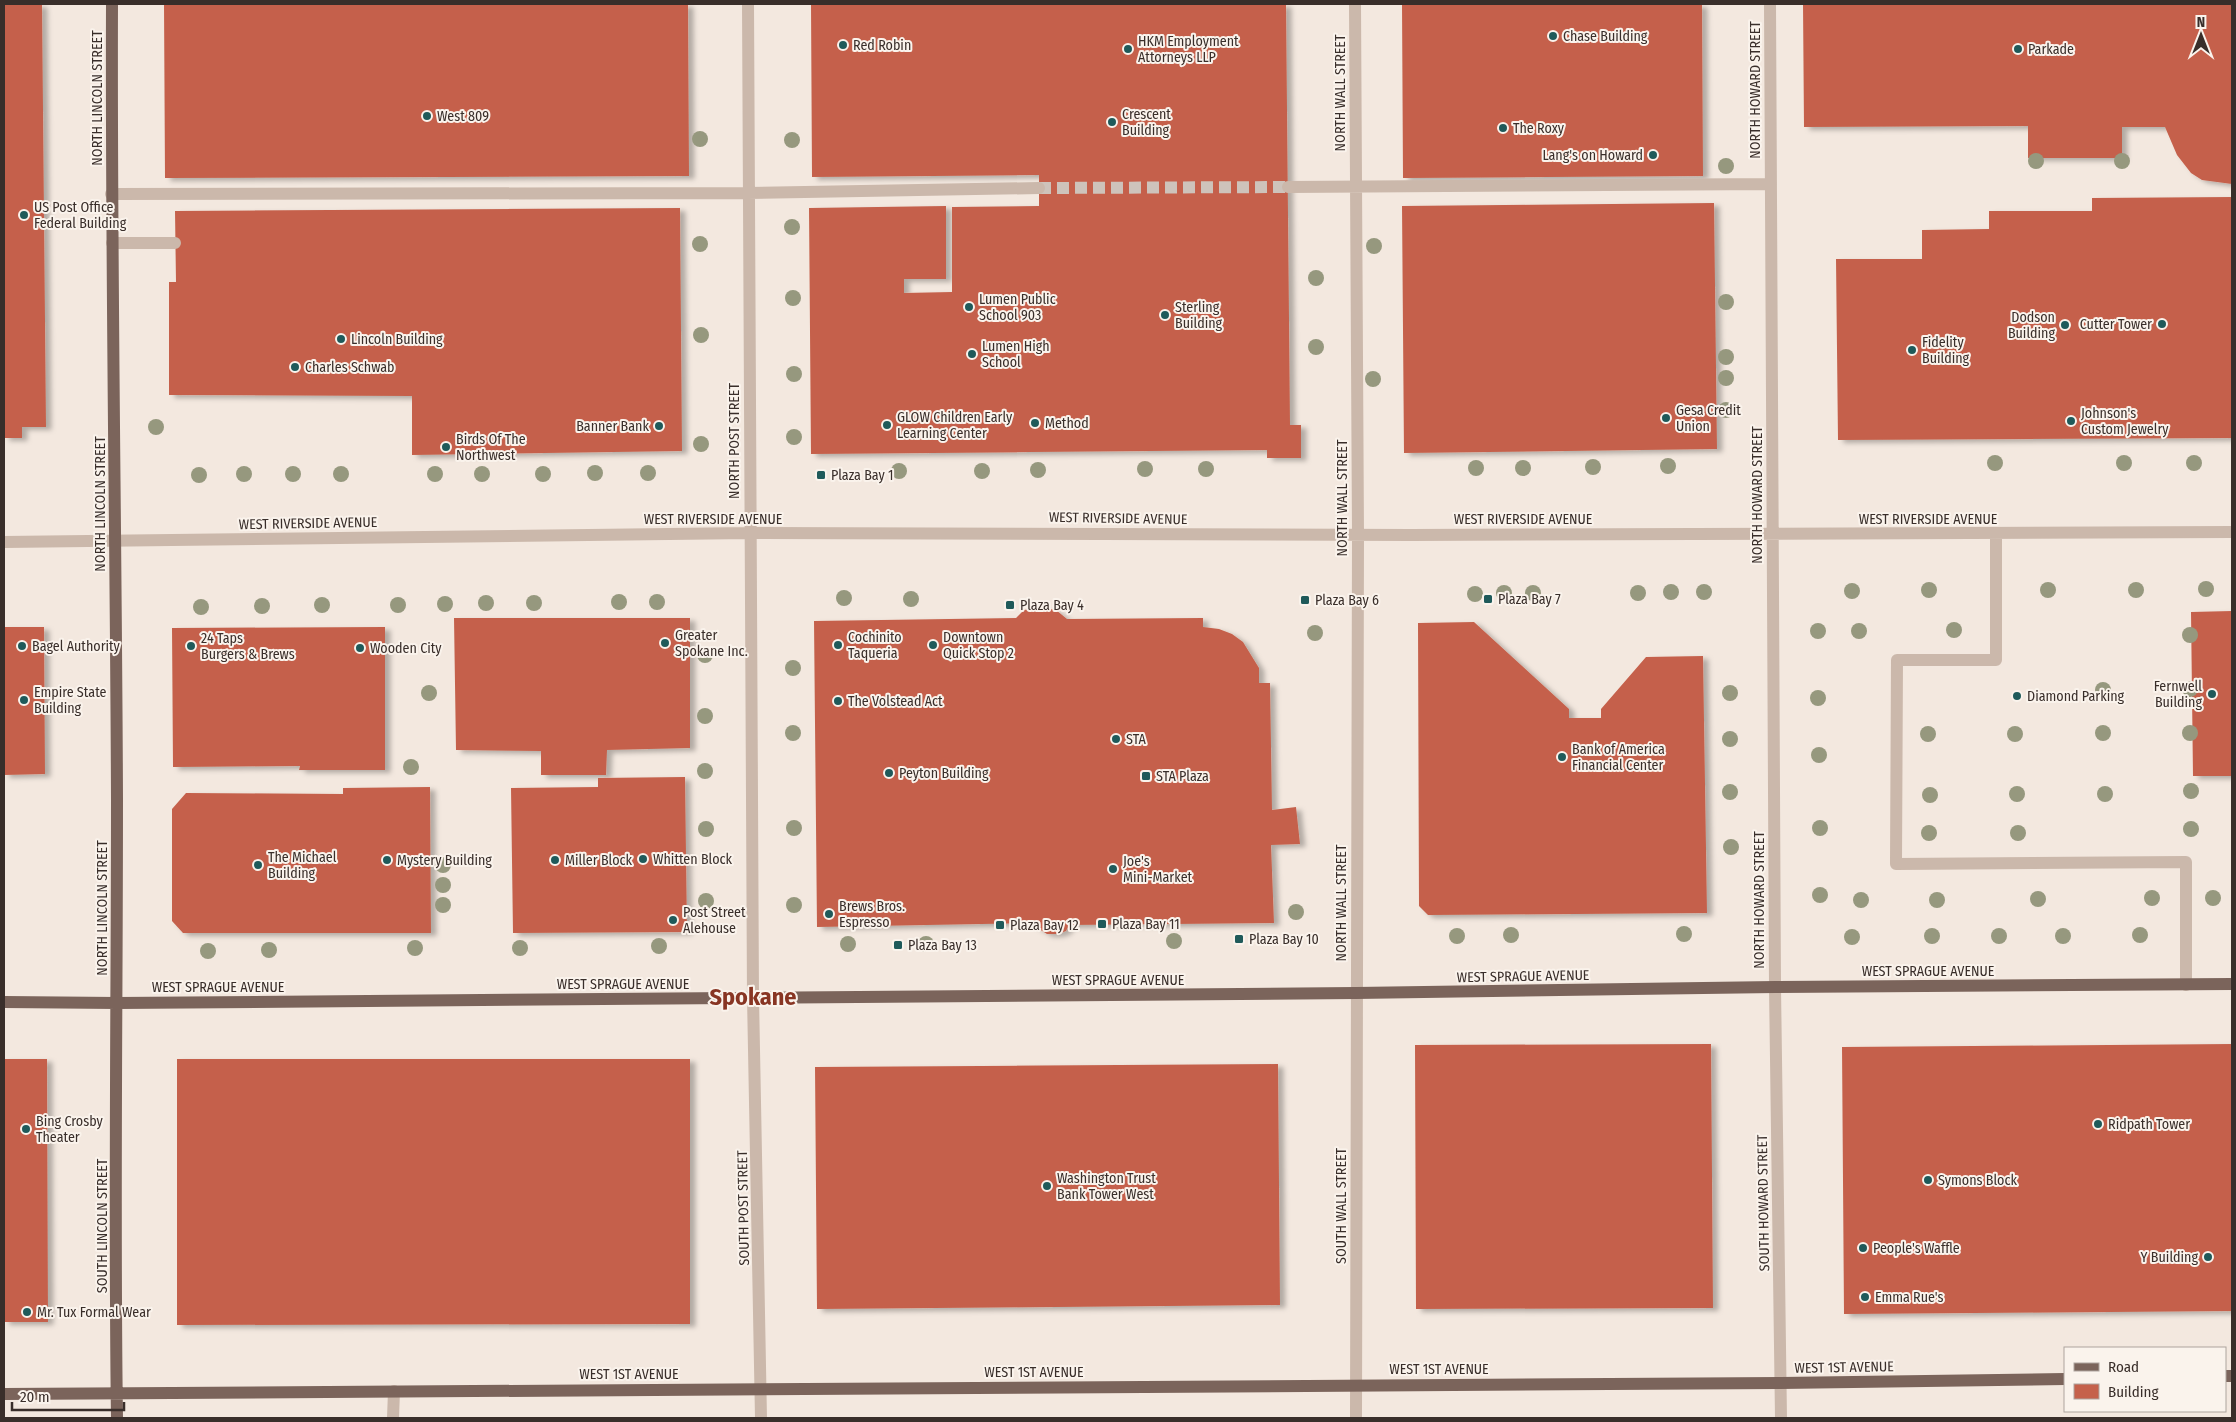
<svg xmlns="http://www.w3.org/2000/svg" width="2236" height="1422" viewBox="0 0 2236 1422" font-family="'Fira Sans Condensed',sans-serif">
	<style>
		.building { fill: #c5614b; filter: url(#shadow) }
		.lines { fill: none; stroke-linecap: round; stroke-linejoin: round }
		.minor-tunnel { stroke: #cec3bb; stroke-width: 12; stroke-dasharray: 12 6; stroke-linecap: butt }
		.minor { stroke: #cbb8ab; stroke-width: 12 }
		.major { stroke: #7b645b; stroke-width: 12 }
		.tree { fill: #96987e }
		.poi-dot { fill: #1f5a5a; stroke: #faf3ec; stroke-width: 2 }
		.labels { text-anchor: middle; stroke-width: 4; stroke-linejoin: round; paint-order: stroke }
		.poi-label { font-size: 14px; fill: #392e2a; stroke: #faf3ec; text-anchor: start }
		.street-label { font-size: 14px; fill: #392e2a; stroke: #faf3ec }
		.town-label { font-size: 24px; font-weight: bold; fill: #883523; stroke: #faf3ec }
	</style>
	<defs>
		<filter id="shadow"><feDropShadow dx="5.5" dy="3" stdDeviation="2.5" flood-color="#0004"/></filter>
	</defs>
	<rect width="100%" height="100%" fill="#f3e8df"/>
	<path class="building" d="M4,4H42L46,427H22V438H4Z
		M164,4H688L689,176L165,178Z
		M811,4H1286L1290,425H1301V458H1267V450L811,454L809,208L946,206V279H904V293L952,292V207L1039,206V175L812,177Z
		M1402,4H1702L1703,176L1403,178Z
		M1803,4H2232V184L2202,180L2191,173L2177,155L2165,127H2122V158H2028V126L1804,127Z
		M2232,197V438L1838,440L1836,259H1922V230L1989,229V211H2092V198Z
		M1714,203L1717,449L1404,453L1402,206Z
		M680,208L682,451L412,455V396L169,395V282H176L175,211Z
		M1040,607L1056,610L1067,619L1203,618V627L1219,629L1232,634L1243,642L1259,668V683H1270L1272,810L1296,807L1300,844L1271,845L1274,923L1069,925L1066,931L1058,934H1047L1030,923L817,927L814,621L1016,618L1024,610Z
		M2232,611V776H2193L2191,612Z
		M454,618H690V748L607,750L606,775H541V751L456,750Z
		M1474,622L1569,709V718H1601V709L1646,657L1703,656L1707,913L1428,915L1419,906L1418,623Z
		M4,627H44L45,774L4,775Z
		M385,627V770H299L300,766L173,767L172,628Z
		M685,777L687,932L513,933L511,788L598,787V778Z
		M430,787L431,933H183L172,921V809L186,793L343,794V788Z
		M1711,1044L1713,1308L1416,1309L1415,1045Z
		M2232,1044V1311L1844,1314L1842,1047Z
		M4,1059H47L48,1322H4Z
		M177,1059H690V1324L177,1325Z
		M1278,1064L1280,1305L817,1309L815,1067Z"/>
	<g class="lines">
		<path class="minor-tunnel" d="M1039,188L1288,187"/>
		<path class="minor" d="M748,4L753,997L761,1418
			M1355,4L1358,535L1356,1418
			M1770,4L1775,987L1781,1418
			M1288,187L1771,184
			M111,194L748,193L1039,188
			M112,243H175
			M1996,534V660H1897L1896,864L2186,862V985
			M4,542L749,533L1411,535L2232,532
			M393,1418L394,1391"/>
		<path class="major" d="M112,4C111,269 116,534 117,800C117,1006 114,1212 117,1418
			M4,1002L117,1003L1356,993L1775,987L2232,984
			M2225,1376H2232
			M4,1394L1781,1383L2065,1379"/>
	</g>
	<g class="tree">
		<circle cx="700" cy="139" r="8"/>
		<circle cx="792" cy="140" r="8"/>
		<circle cx="2036" cy="161" r="8"/>
		<circle cx="2122" cy="161" r="8"/>
		<circle cx="1726" cy="166" r="8"/>
		<circle cx="792" cy="227" r="8"/>
		<circle cx="700" cy="244" r="8"/>
		<circle cx="1374" cy="246" r="8"/>
		<circle cx="1316" cy="278" r="8"/>
		<circle cx="793" cy="298" r="8"/>
		<circle cx="1726" cy="302" r="8"/>
		<circle cx="701" cy="335" r="8"/>
		<circle cx="1316" cy="347" r="8"/>
		<circle cx="1726" cy="357" r="8"/>
		<circle cx="794" cy="374" r="8"/>
		<circle cx="1726" cy="378" r="8"/>
		<circle cx="1373" cy="379" r="8"/>
		<circle cx="1726" cy="410" r="8"/>
		<circle cx="156" cy="427" r="8"/>
		<circle cx="794" cy="437" r="8"/>
		<circle cx="701" cy="444" r="8"/>
		<circle cx="1995" cy="463" r="8"/>
		<circle cx="2124" cy="463" r="8"/>
		<circle cx="2194" cy="463" r="8"/>
		<circle cx="1668" cy="466" r="8"/>
		<circle cx="1593" cy="467" r="8"/>
		<circle cx="1476" cy="468" r="8"/>
		<circle cx="1523" cy="468" r="8"/>
		<circle cx="1145" cy="469" r="8"/>
		<circle cx="1206" cy="469" r="8"/>
		<circle cx="1038" cy="470" r="8"/>
		<circle cx="899" cy="471" r="8"/>
		<circle cx="982" cy="471" r="8"/>
		<circle cx="595" cy="473" r="8"/>
		<circle cx="648" cy="473" r="8"/>
		<circle cx="244" cy="474" r="8"/>
		<circle cx="293" cy="474" r="8"/>
		<circle cx="341" cy="474" r="8"/>
		<circle cx="435" cy="474" r="8"/>
		<circle cx="482" cy="474" r="8"/>
		<circle cx="543" cy="474" r="8"/>
		<circle cx="199" cy="475" r="8"/>
		<circle cx="2206" cy="589" r="8"/>
		<circle cx="1929" cy="590" r="8"/>
		<circle cx="2048" cy="590" r="8"/>
		<circle cx="2136" cy="590" r="8"/>
		<circle cx="1852" cy="591" r="8"/>
		<circle cx="1671" cy="592" r="8"/>
		<circle cx="1704" cy="592" r="8"/>
		<circle cx="1504" cy="593" r="8"/>
		<circle cx="1533" cy="593" r="8"/>
		<circle cx="1638" cy="593" r="8"/>
		<circle cx="1475" cy="594" r="8"/>
		<circle cx="844" cy="598" r="8"/>
		<circle cx="911" cy="599" r="8"/>
		<circle cx="619" cy="602" r="8"/>
		<circle cx="657" cy="602" r="8"/>
		<circle cx="486" cy="603" r="8"/>
		<circle cx="534" cy="603" r="8"/>
		<circle cx="445" cy="604" r="8"/>
		<circle cx="322" cy="605" r="8"/>
		<circle cx="398" cy="605" r="8"/>
		<circle cx="262" cy="606" r="8"/>
		<circle cx="201" cy="607" r="8"/>
		<circle cx="1954" cy="630" r="8"/>
		<circle cx="1818" cy="631" r="8"/>
		<circle cx="1859" cy="631" r="8"/>
		<circle cx="1315" cy="633" r="8"/>
		<circle cx="2190" cy="635" r="8"/>
		<circle cx="705" cy="655" r="8"/>
		<circle cx="793" cy="668" r="8"/>
		<circle cx="2190" cy="689" r="8"/>
		<circle cx="2103" cy="690" r="8"/>
		<circle cx="429" cy="693" r="8"/>
		<circle cx="1730" cy="693" r="8"/>
		<circle cx="1818" cy="698" r="8"/>
		<circle cx="705" cy="716" r="8"/>
		<circle cx="793" cy="733" r="8"/>
		<circle cx="2103" cy="733" r="8"/>
		<circle cx="2190" cy="733" r="8"/>
		<circle cx="1928" cy="734" r="8"/>
		<circle cx="2015" cy="734" r="8"/>
		<circle cx="1730" cy="739" r="8"/>
		<circle cx="1819" cy="755" r="8"/>
		<circle cx="411" cy="767" r="8"/>
		<circle cx="705" cy="771" r="8"/>
		<circle cx="2191" cy="791" r="8"/>
		<circle cx="1730" cy="792" r="8"/>
		<circle cx="2017" cy="794" r="8"/>
		<circle cx="2105" cy="794" r="8"/>
		<circle cx="1930" cy="795" r="8"/>
		<circle cx="794" cy="828" r="8"/>
		<circle cx="1820" cy="828" r="8"/>
		<circle cx="706" cy="829" r="8"/>
		<circle cx="2191" cy="829" r="8"/>
		<circle cx="1929" cy="833" r="8"/>
		<circle cx="2018" cy="833" r="8"/>
		<circle cx="1731" cy="847" r="8"/>
		<circle cx="443" cy="865" r="8"/>
		<circle cx="443" cy="885" r="8"/>
		<circle cx="1820" cy="895" r="8"/>
		<circle cx="2152" cy="898" r="8"/>
		<circle cx="2213" cy="898" r="8"/>
		<circle cx="2038" cy="899" r="8"/>
		<circle cx="1861" cy="900" r="8"/>
		<circle cx="1937" cy="900" r="8"/>
		<circle cx="706" cy="901" r="8"/>
		<circle cx="443" cy="905" r="8"/>
		<circle cx="794" cy="905" r="8"/>
		<circle cx="1296" cy="912" r="8"/>
		<circle cx="1684" cy="934" r="8"/>
		<circle cx="1511" cy="935" r="8"/>
		<circle cx="2140" cy="935" r="8"/>
		<circle cx="1457" cy="936" r="8"/>
		<circle cx="1932" cy="936" r="8"/>
		<circle cx="1999" cy="936" r="8"/>
		<circle cx="2063" cy="936" r="8"/>
		<circle cx="1852" cy="937" r="8"/>
		<circle cx="1174" cy="941" r="8"/>
		<circle cx="848" cy="944" r="8"/>
		<circle cx="926" cy="944" r="8"/>
		<circle cx="659" cy="946" r="8"/>
		<circle cx="415" cy="948" r="8"/>
		<circle cx="520" cy="948" r="8"/>
		<circle cx="269" cy="950" r="8"/>
		<circle cx="208" cy="951" r="8"/>
	</g>
	<g class="poi-dot">
		<circle cx="1553" cy="36" r="5"/>
		<circle cx="843" cy="45" r="5"/>
		<circle cx="1128" cy="49" r="5"/>
		<circle cx="2018" cy="49" r="5"/>
		<circle cx="427" cy="116" r="5"/>
		<circle cx="1112" cy="122" r="5"/>
		<circle cx="1503" cy="128" r="5"/>
		<circle cx="1653" cy="155" r="5"/>
		<circle cx="24" cy="215" r="5"/>
		<circle cx="969" cy="307" r="5"/>
		<circle cx="1165" cy="315" r="5"/>
		<circle cx="2162" cy="324" r="5"/>
		<circle cx="2065" cy="325" r="5"/>
		<circle cx="341" cy="339" r="5"/>
		<circle cx="1912" cy="350" r="5"/>
		<circle cx="972" cy="354" r="5"/>
		<circle cx="295" cy="367" r="5"/>
		<circle cx="1666" cy="418" r="5"/>
		<circle cx="2071" cy="421" r="5"/>
		<circle cx="1035" cy="423" r="5"/>
		<circle cx="887" cy="425" r="5"/>
		<circle cx="659" cy="426" r="5"/>
		<circle cx="446" cy="447" r="5"/>
		<rect x="816" y="470" width="10" height="10" rx="2.5"/>
		<rect x="1483" y="594" width="10" height="10" rx="2.5"/>
		<rect x="1300" y="595" width="10" height="10" rx="2.5"/>
		<rect x="1005" y="600" width="10" height="10" rx="2.5"/>
		<circle cx="665" cy="643" r="5"/>
		<circle cx="838" cy="645" r="5"/>
		<circle cx="933" cy="645" r="5"/>
		<circle cx="22" cy="646" r="5"/>
		<circle cx="191" cy="646" r="5"/>
		<circle cx="360" cy="648" r="5"/>
		<circle cx="2212" cy="694" r="5"/>
		<circle cx="2017" cy="696" r="5"/>
		<circle cx="24" cy="700" r="5"/>
		<circle cx="838" cy="701" r="5"/>
		<circle cx="1116" cy="739" r="5"/>
		<circle cx="1562" cy="757" r="5"/>
		<circle cx="889" cy="773" r="5"/>
		<rect x="1141" y="771" width="10" height="10" rx="2.5"/>
		<circle cx="643" cy="859" r="5"/>
		<circle cx="387" cy="860" r="5"/>
		<circle cx="555" cy="860" r="5"/>
		<circle cx="258" cy="865" r="5"/>
		<circle cx="1113" cy="869" r="5"/>
		<circle cx="829" cy="914" r="5"/>
		<circle cx="673" cy="920" r="5"/>
		<rect x="1097" y="919" width="10" height="10" rx="2.5"/>
		<rect x="995" y="920" width="10" height="10" rx="2.5"/>
		<rect x="1234" y="934" width="10" height="10" rx="2.5"/>
		<rect x="893" y="940" width="10" height="10" rx="2.5"/>
		<circle cx="2098" cy="1124" r="5"/>
		<circle cx="26" cy="1129" r="5"/>
		<circle cx="1928" cy="1180" r="5"/>
		<circle cx="1047" cy="1186" r="5"/>
		<circle cx="1863" cy="1248" r="5"/>
		<circle cx="2208" cy="1257" r="5"/>
		<circle cx="1865" cy="1297" r="5"/>
		<circle cx="27" cy="1312" r="5"/>
	</g>
	<g class="labels">
		<g class="poi-label">
			<text x="1563" y="41">Chase Building</text>
			<text x="1138" y="46">HKM Employment<tspan x="1138" dy="16">Attorneys LLP</tspan></text>
			<text x="853" y="50">Red Robin</text>
			<text x="2028" y="54">Parkade</text>
			<text x="1122" y="119">Crescent<tspan x="1122" dy="16">Building</tspan></text>
			<text x="437" y="121">West 809</text>
			<text x="1513" y="133">The Roxy</text>
			<text x="1643" y="160" text-anchor="end">Lang's on Howard</text>
			<text x="34" y="212">US Post Office<tspan x="34" dy="16">Federal Building</tspan></text>
			<text x="979" y="304">Lumen Public<tspan x="979" dy="16">School 903</tspan></text>
			<text x="1175" y="312">Sterling<tspan x="1175" dy="16">Building</tspan></text>
			<text x="2055" y="322" text-anchor="end">Dodson<tspan x="2055" dy="16">Building</tspan></text>
			<text x="2152" y="329" text-anchor="end">Cutter Tower</text>
			<text x="351" y="344">Lincoln Building</text>
			<text x="1922" y="347">Fidelity<tspan x="1922" dy="16">Building</tspan></text>
			<text x="982" y="351">Lumen High<tspan x="982" dy="16">School</tspan></text>
			<text x="305" y="372">Charles Schwab</text>
			<text x="1676" y="415">Gesa Credit<tspan x="1676" dy="16">Union</tspan></text>
			<text x="2081" y="418">Johnson's<tspan x="2081" dy="16">Custom Jewelry</tspan></text>
			<text x="897" y="422">GLOW Children Early<tspan x="897" dy="16">Learning Center</tspan></text>
			<text x="1045" y="428">Method</text>
			<text x="649" y="431" text-anchor="end">Banner Bank</text>
			<text x="456" y="444">Birds Of The<tspan x="456" dy="16">Northwest</tspan></text>
			<text x="831" y="480">Plaza Bay 1</text>
			<text x="1498" y="604">Plaza Bay 7</text>
			<text x="1315" y="605">Plaza Bay 6</text>
			<text x="1020" y="610">Plaza Bay 4</text>
			<text x="675" y="640">Greater<tspan x="675" dy="16">Spokane Inc.</tspan></text>
			<text x="848" y="642">Cochinito<tspan x="848" dy="16">Taqueria</tspan></text>
			<text x="943" y="642">Downtown<tspan x="943" dy="16">Quick Stop 2</tspan></text>
			<text x="201" y="643">24 Taps<tspan x="201" dy="16">Burgers &amp; Brews</tspan></text>
			<text x="32" y="651">Bagel Authority</text>
			<text x="370" y="653">Wooden City</text>
			<text x="2202" y="691" text-anchor="end">Fernwell<tspan x="2202" dy="16">Building</tspan></text>
			<text x="34" y="697">Empire State<tspan x="34" dy="16">Building</tspan></text>
			<text x="2027" y="701">Diamond Parking</text>
			<text x="848" y="706">The Volstead Act</text>
			<text x="1126" y="744">STA</text>
			<text x="1572" y="754">Bank of America<tspan x="1572" dy="16">Financial Center</tspan></text>
			<text x="899" y="778">Peyton Building</text>
			<text x="1156" y="781">STA Plaza</text>
			<text x="268" y="862">The Michael<tspan x="268" dy="16">Building</tspan></text>
			<text x="653" y="864">Whitten Block</text>
			<text x="397" y="865">Mystery Building</text>
			<text x="565" y="865">Miller Block</text>
			<text x="1123" y="866">Joe's<tspan x="1123" dy="16">Mini-Market</tspan></text>
			<text x="839" y="911">Brews Bros.<tspan x="839" dy="16">Espresso</tspan></text>
			<text x="683" y="917">Post Street<tspan x="683" dy="16">Alehouse</tspan></text>
			<text x="1112" y="929">Plaza Bay 11</text>
			<text x="1010" y="930">Plaza Bay 12</text>
			<text x="1249" y="944">Plaza Bay 10</text>
			<text x="908" y="950">Plaza Bay 13</text>
			<text x="36" y="1126">Bing Crosby<tspan x="36" dy="16">Theater</tspan></text>
			<text x="2108" y="1129">Ridpath Tower</text>
			<text x="1057" y="1183">Washington Trust<tspan x="1057" dy="16">Bank Tower West</tspan></text>
			<text x="1938" y="1185">Symons Block</text>
			<text x="1873" y="1253">People's Waffle</text>
			<text x="2198" y="1262" text-anchor="end">Y Building</text>
			<text x="1875" y="1302">Emma Rue's</text>
			<text x="37" y="1317">Mr. Tux Formal Wear</text>
		</g>
		<g class="street-label">
			<text transform="translate(1755 90) rotate(-90)" y="5">NORTH HOWARD STREET</text>
			<text transform="translate(1340 93) rotate(-90)" y="5">NORTH WALL STREET</text>
			<text transform="translate(97 98) rotate(-90)" y="5">NORTH LINCOLN STREET</text>
			<text transform="translate(734 441) rotate(-90)" y="5">NORTH POST STREET</text>
			<text transform="translate(1757 495) rotate(-90)" y="5">NORTH HOWARD STREET</text>
			<text transform="translate(1342 498) rotate(-90)" y="5">NORTH WALL STREET</text>
			<text transform="translate(100 504) rotate(-90)" y="5">NORTH LINCOLN STREET</text>
			<text transform="translate(1118 518) rotate(1)" y="5">WEST RIVERSIDE AVENUE</text>
			<text x="713" y="524">WEST RIVERSIDE AVENUE</text>
			<text x="1523" y="524">WEST RIVERSIDE AVENUE</text>
			<text x="1928" y="524">WEST RIVERSIDE AVENUE</text>
			<text transform="translate(308 523) rotate(-1)" y="5">WEST RIVERSIDE AVENUE</text>
			<text transform="translate(1759 900) rotate(-90)" y="5">NORTH HOWARD STREET</text>
			<text transform="translate(1341 903) rotate(-90)" y="5">NORTH WALL STREET</text>
			<text transform="translate(102 908) rotate(-90)" y="5">NORTH LINCOLN STREET</text>
			<text x="1928" y="976">WEST SPRAGUE AVENUE</text>
			<text transform="translate(1523 976) rotate(-1)" y="5">WEST SPRAGUE AVENUE</text>
			<text x="1118" y="985">WEST SPRAGUE AVENUE</text>
			<text x="623" y="989">WEST SPRAGUE AVENUE</text>
			<text x="218" y="992">WEST SPRAGUE AVENUE</text>
			<text transform="translate(1763 1203) rotate(-91)" y="5">SOUTH HOWARD STREET</text>
			<text transform="translate(1341 1206) rotate(-90)" y="5">SOUTH WALL STREET</text>
			<text transform="translate(743 1208) rotate(-91)" y="5">SOUTH POST STREET</text>
			<text transform="translate(102 1226) rotate(-90)" y="5">SOUTH LINCOLN STREET</text>
			<text transform="translate(1844 1367) rotate(-1)" y="5">WEST 1ST AVENUE</text>
			<text x="1439" y="1374">WEST 1ST AVENUE</text>
			<text x="1034" y="1377">WEST 1ST AVENUE</text>
			<text x="629" y="1379">WEST 1ST AVENUE</text>
		</g>
		<g class="town-label">
			<text x="753" y="1005">Spokane</text>
		</g>
	</g>
	<rect width="2236" height="1422" fill="none" stroke="#392e2a" stroke-width="10"/>
	<rect x="2064" y="1347" width="162" height="65" fill="#faf3ec" stroke="#ada49e"/>
	<rect x="2074" y="1363" width="25" height="8" fill="#7b645b" stroke="#ada49e"/>
	<text x="2108" y="1372" font-size="15" fill="#392e2a">Road</text>
	<rect x="2074" y="1384" width="25" height="15" fill="#c5614b" stroke="#ada49e"/>
	<text x="2108" y="1397" font-size="15" fill="#392e2a">Building</text>
	<g transform="translate(2201 35)" stroke="#faf3ec" stroke-width="4" paint-order="stroke">
	<path d="M0-4L9 19L0 12L-9 19Z" fill="#392e2a"/>
	<text y="-8" font-size="14" font-weight="bold" text-anchor="middle" fill="#392e2a">N</text>
	</g>
	<path d="M12 1402v8h112v-8" fill="none" stroke="#392e2a" stroke-width="2.5"/>
	<text x="20" y="1402" font-size="15" fill="#392e2a" stroke="#faf3ec" stroke-width="4" paint-order="stroke">20 m</text>
</svg>
